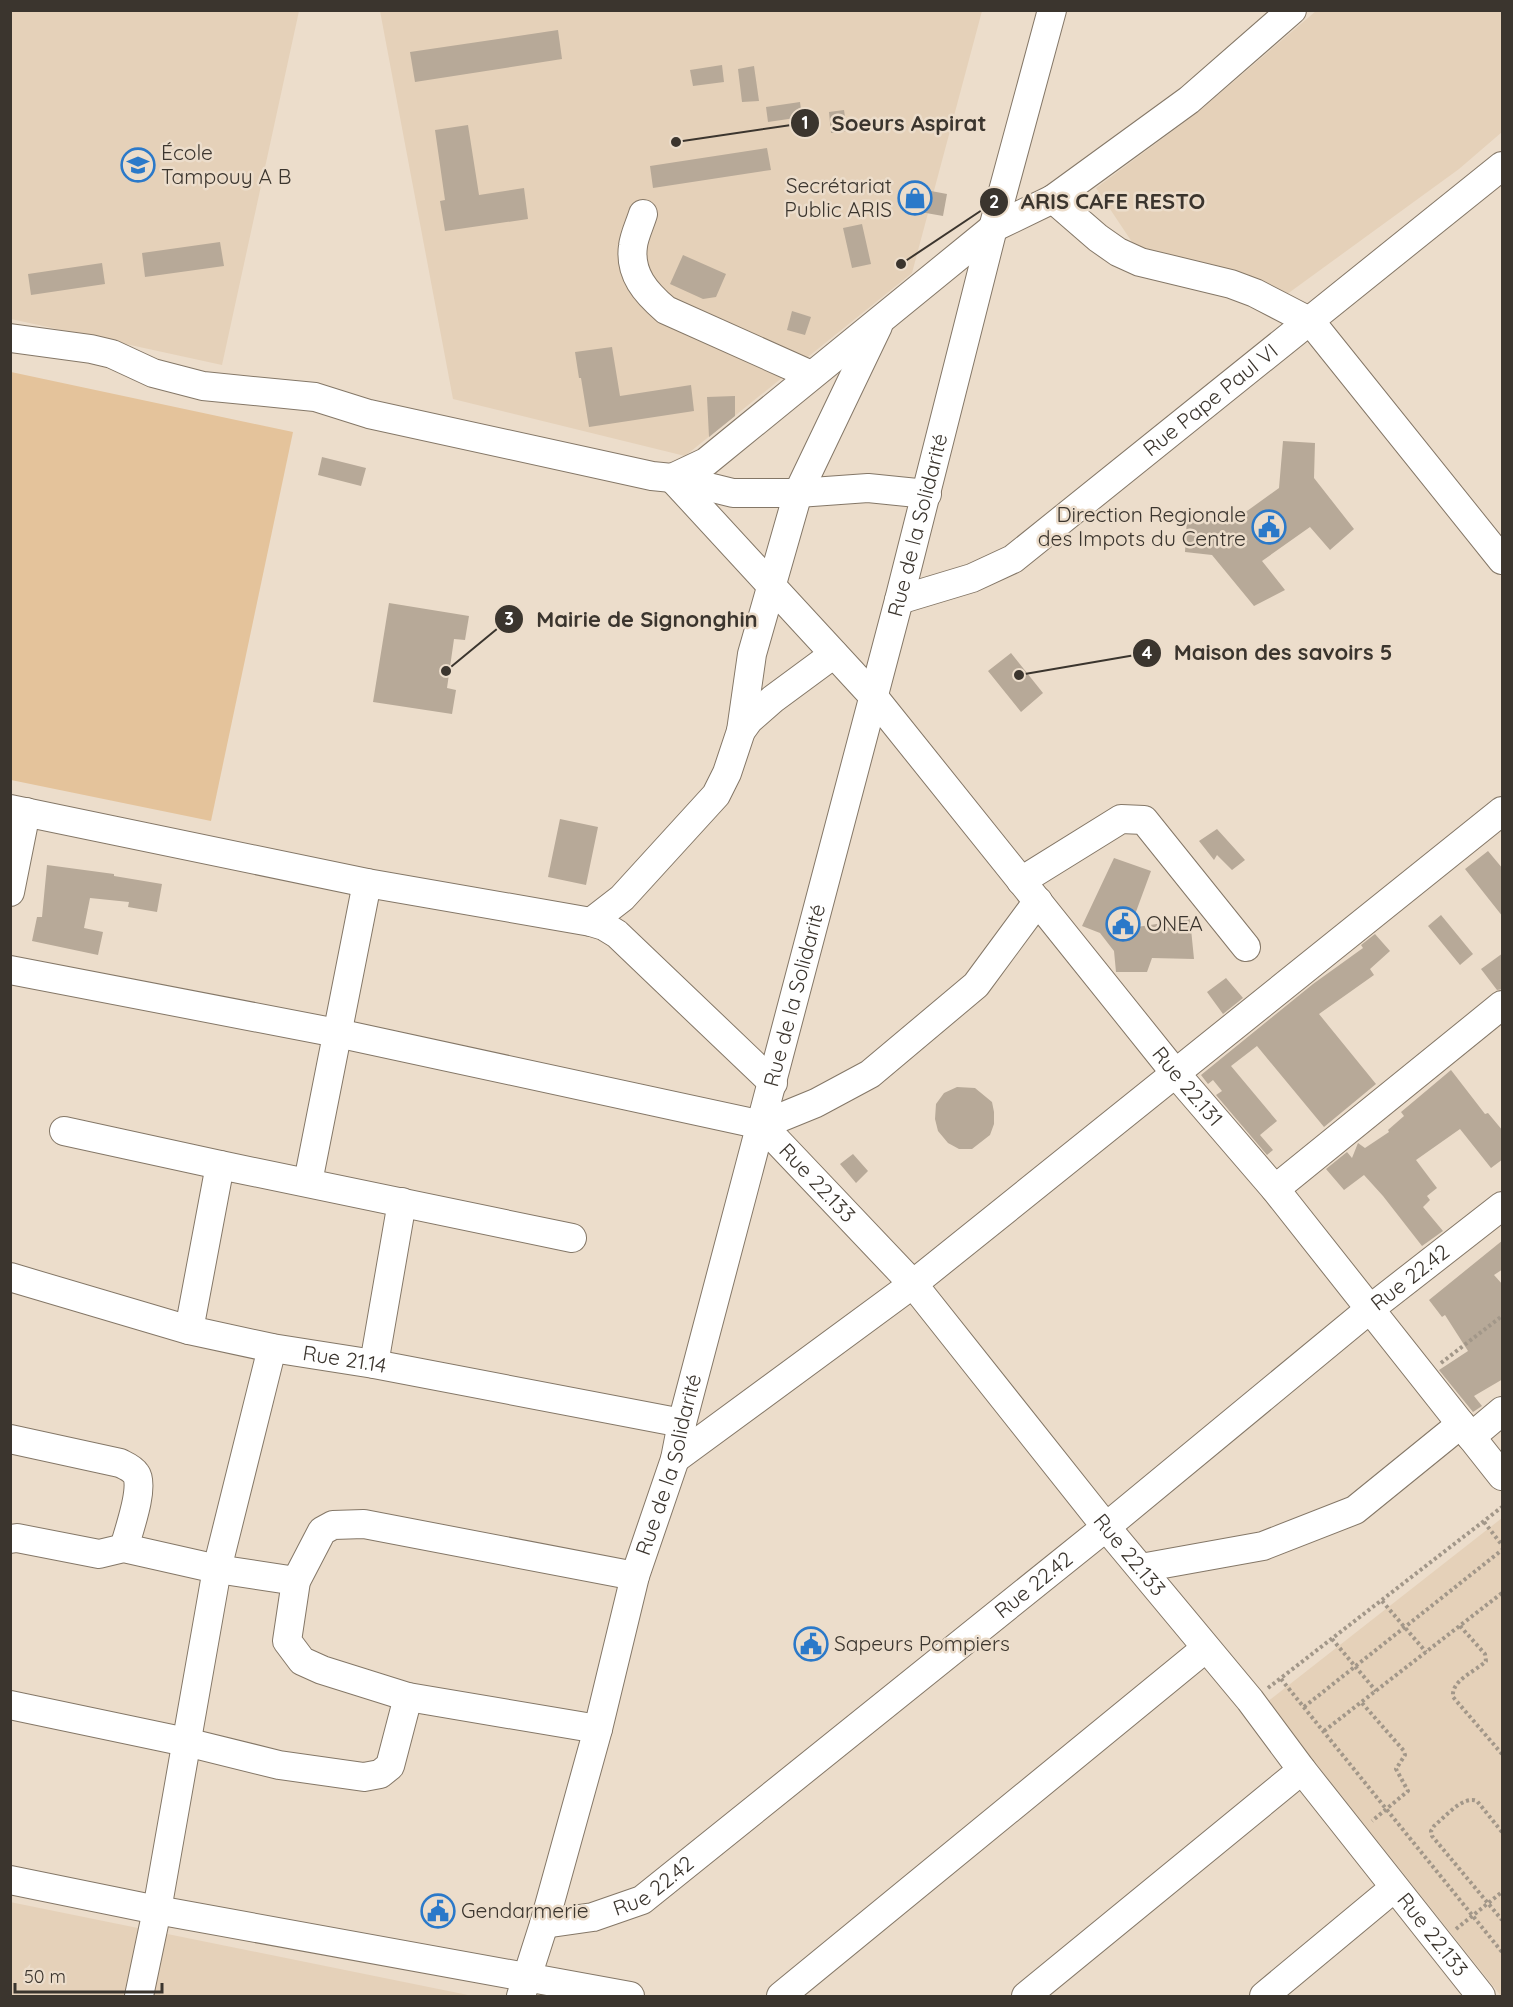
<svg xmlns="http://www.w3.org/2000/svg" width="1513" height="2007" viewBox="0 0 1513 2007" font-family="Quicksand,sans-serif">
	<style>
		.built { fill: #e5d1b9 }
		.green { fill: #e4c39b }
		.building { fill: #b7a998 }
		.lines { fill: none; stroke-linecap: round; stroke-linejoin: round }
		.minor-casing { stroke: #847767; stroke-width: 30 }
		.path { stroke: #a29789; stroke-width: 4; stroke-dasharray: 3 3; stroke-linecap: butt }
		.minor { stroke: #fff; stroke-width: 28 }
		.labels { text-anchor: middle; stroke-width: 5; stroke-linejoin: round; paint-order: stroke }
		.poi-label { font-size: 21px; fill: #3b352e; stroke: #ecddcb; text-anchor: start }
		.street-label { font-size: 21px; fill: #3b352e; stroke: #ecddcb }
		.leader { fill: none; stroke: #3b352e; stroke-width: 2 }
		.callout-dot { fill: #3b352e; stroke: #ecddcb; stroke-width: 2 }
		.mark-label { font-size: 18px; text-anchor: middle; font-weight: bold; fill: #fff }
		.callout-label { font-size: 22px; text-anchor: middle; font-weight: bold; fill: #3b352e; stroke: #ecddcb; stroke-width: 5; stroke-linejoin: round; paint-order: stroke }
	</style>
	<rect width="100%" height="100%" fill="#ecddcb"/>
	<path class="built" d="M11,11H299L222,365L11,319Z
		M380,11H982L912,273L685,456L453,399Z
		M1316,11H1502V132L1459,169L1279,300L1150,269L1096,188L1198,112Z
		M1502,1518V1996H1501L1267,1702Z
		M10,1902L468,1995L11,1996Z"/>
	<path class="green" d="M11,372L293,432L211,821L11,780Z"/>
	<path class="building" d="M558,30L562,59L415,82L410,52Z
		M722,65L724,82L693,86L690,70Z
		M754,66L759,101L742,102L738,69Z
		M800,102L802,117L768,122L766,107Z
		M844,110L847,131L831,133L829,112Z
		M468,125L479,195L524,188L528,219L445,231L440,201L445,200L435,130Z
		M767,148L771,170L653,188L650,166Z
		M915,188L947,194L943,216L909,210Z
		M862,224L871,264L852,268L843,228Z
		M220,242L224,266L145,277L142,253Z
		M683,255L726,274L716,297L703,299L670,284Z
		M102,263L105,284L31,295L28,274Z
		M792,311L811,317L805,335L787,330Z
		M612,347L620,396L691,385L694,411L589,427L581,378H579L575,352Z
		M735,396V416L709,437L707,397Z
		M1283,441L1315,443L1314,478L1354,529L1330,550L1310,527L1262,561L1285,590L1254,606L1212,555L1185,552L1187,517L1229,524L1279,488Z
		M322,457L366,468L361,486L318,475Z
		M389,603L469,616L465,640L454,639L447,688L456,690L452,714L373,702Z
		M1011,653L1043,693L1021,712L988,671Z
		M560,819L598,827L586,885L548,877Z
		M1217,829L1245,860L1232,870L1217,855L1214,860L1199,841Z
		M1488,851L1503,869V917L1465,869Z
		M1114,858L1151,871L1130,928L1190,919L1194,959L1152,958L1147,972H1116L1114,951L1100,933L1082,926Z
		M47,865L114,874V876L162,884L157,912L128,907L129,902L90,898L84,928L103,932L98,955L32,941L37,917H42Z
		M1441,915L1473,954L1460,965L1428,926Z
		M1375,934L1390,951L1370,969L1374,975L1319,1014L1376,1084L1324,1127L1257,1046L1231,1066L1277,1121L1260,1135L1273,1150L1267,1155L1216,1095L1222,1091L1213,1080L1208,1084L1201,1075L1313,984L1363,948L1361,945Z
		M1503,953V989L1497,990L1481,969Z
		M1226,978L1243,998L1223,1014L1207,992Z
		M1451,1070L1485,1114L1488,1113L1503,1131V1159L1491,1168L1460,1129L1416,1160L1437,1188L1427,1196L1430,1200L1423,1207L1443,1231L1422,1246L1383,1196L1364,1175L1344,1190L1326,1169L1347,1152L1352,1158L1358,1143L1365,1148L1389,1132L1388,1130L1404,1116L1401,1112Z
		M957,1087L975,1088L992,1102L994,1112V1124L990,1135L972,1149H959L948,1143L938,1131L935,1119L936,1104L944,1093Z
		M853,1154L868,1171L856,1183L840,1164Z
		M1503,1240V1269L1494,1275L1503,1285V1379L1474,1396L1482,1406L1473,1412L1439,1370L1468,1351L1445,1315L1442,1317L1429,1300Z"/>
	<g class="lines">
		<g class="minor-casing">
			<g id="minor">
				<path d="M1053,199L1098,238L1118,252L1140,262L1231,284L1255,293L1311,322L1502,560"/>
				<path d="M643,214C640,224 634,236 633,246C629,274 646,293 666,310L811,375"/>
				<path d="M10,338L91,349L112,354L153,373L203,386L315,397L369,414L652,476L672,478L733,493H798L868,488L927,494"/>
				<path id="s1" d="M672,478L873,696L1176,1074L1275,1189L1502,1476"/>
				<path d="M672,478L706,462L993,228L1053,199L1189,100L1292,10"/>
				<path id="s2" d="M899,600L972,578L1013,559L1502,166"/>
				<path d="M741,731L752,654L798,493L878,326"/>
				<path d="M10,809L367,883L591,922L604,926L617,934L773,1083"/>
				<path d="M1021,881L1121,819L1144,820L1246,947"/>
				<path d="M10,892L26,812"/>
				<path d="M591,922L622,898L716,795L727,773L741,731L749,720L773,699L834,654"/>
				<path d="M10,970L337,1033L762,1125L816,1103L870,1074L976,985L1038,901"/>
				<path id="s3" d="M762,1125L913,1284L1106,1527L1250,1700L1302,1770L1481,1996"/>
				<path d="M64,1131L220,1165L572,1238"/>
				<path d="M308,1182L367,883"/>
				<path d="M1275,1189L1502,1005"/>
				<path id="s4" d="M10,1277L189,1330L272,1348L374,1364L682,1423"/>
				<path d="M189,1330L220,1165"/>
				<path d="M374,1364L402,1202"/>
				<path d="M1471,1437L1502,1411"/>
				<path d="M10,1439L120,1463C126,1466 132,1468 136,1474C145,1486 128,1533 124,1548"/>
				<path d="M675,1459L913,1284L1502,811"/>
				<path d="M10,1539L17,1538L99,1554L124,1548L217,1569L296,1581"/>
				<path d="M1141,1568L1263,1546L1355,1510L1461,1424"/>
				<path d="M10,1705L186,1742L279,1765L364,1777L380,1774L390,1766L408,1697"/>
				<path d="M598,1729L408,1697L322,1670L302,1661L287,1641L296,1581L322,1531L333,1525L364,1524L635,1576"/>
				<path d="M10,1880L157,1910L630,1996"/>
				<path id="s5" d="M544,1924L593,1917L642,1900L1106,1527L1370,1309L1502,1206"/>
				<path d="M139,1996L157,1910L217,1569L272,1348"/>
				<path id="s6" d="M521,1996L544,1924L598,1729L635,1576L675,1459L682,1423L899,600L993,228L1052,10"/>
				<path d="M781,1996L1206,1648"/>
				<path d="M1026,1996L1302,1770"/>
				<path d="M1264,1996L1394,1888"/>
			</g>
		</g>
		<path class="path" d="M1441,1363L1502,1316
			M1484,1522L1502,1545
			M1382,1601L1426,1652
			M1460,1626L1485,1654L1486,1661C1475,1672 1451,1680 1453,1697L1502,1754
			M1332,1639L1376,1691
			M1281,1679L1502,1952
			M1268,1688L1502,1507
			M1362,1703L1404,1751L1405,1755L1396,1769L1408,1791L1372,1821
			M1304,1707L1502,1550
			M1324,1731L1502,1593
			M1502,1832L1477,1801C1463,1795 1445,1817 1434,1826L1431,1831L1432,1836L1502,1920
			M1456,1929L1502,1892"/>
		<use href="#minor" class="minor"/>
	</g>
	<defs>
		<g id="school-ring" transform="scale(1.725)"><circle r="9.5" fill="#ecddcb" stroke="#2b79c9" stroke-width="1.5"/><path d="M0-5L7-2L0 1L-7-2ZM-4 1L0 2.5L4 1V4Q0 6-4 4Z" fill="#2b79c9"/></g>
		<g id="shop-ring" transform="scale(1.725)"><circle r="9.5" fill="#ecddcb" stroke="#2b79c9" stroke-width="1.5"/><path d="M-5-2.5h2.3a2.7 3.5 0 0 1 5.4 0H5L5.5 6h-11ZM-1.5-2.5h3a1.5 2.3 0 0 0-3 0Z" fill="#2b79c9"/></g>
		<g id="civic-ring" transform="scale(1.725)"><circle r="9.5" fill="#ecddcb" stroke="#2b79c9" stroke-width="1.5"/><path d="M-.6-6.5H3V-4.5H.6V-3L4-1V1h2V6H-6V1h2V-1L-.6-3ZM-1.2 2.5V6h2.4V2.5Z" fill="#2b79c9"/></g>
	</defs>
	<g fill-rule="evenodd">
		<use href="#school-ring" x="138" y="165"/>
		<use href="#shop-ring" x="915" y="198"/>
		<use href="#civic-ring" x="1269" y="527"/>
		<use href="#civic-ring" x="1123" y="924"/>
		<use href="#civic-ring" x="811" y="1644"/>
		<use href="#civic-ring" x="438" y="1911"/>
	</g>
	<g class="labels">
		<g class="poi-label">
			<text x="161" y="160">École<tspan x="161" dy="24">Tampouy A B</tspan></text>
			<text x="892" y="193" text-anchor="end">Secrétariat<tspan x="892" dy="24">Public ARIS</tspan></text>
			<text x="1246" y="522" text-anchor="end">Direction Regionale<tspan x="1246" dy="24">des Impots du Centre</tspan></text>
			<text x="1146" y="931">ONEA</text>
			<text x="834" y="1651">Sapeurs Pompiers</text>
			<text x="461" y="1918">Gendarmerie</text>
		</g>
		<g class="street-label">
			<text dy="7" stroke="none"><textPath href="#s2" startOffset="375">Rue Pape Paul VI</textPath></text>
			<text dy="7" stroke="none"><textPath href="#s6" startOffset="1524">Rue de la Solidarité</textPath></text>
			<text dy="7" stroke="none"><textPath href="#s6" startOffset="1038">Rue de la Solidarité</textPath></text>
			<text dy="7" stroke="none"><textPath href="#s1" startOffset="798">Rue 22.131</textPath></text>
			<text dy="7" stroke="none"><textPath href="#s3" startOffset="80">Rue 22.133</textPath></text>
			<text dy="7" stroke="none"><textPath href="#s5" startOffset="1090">Rue 22.42</textPath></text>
			<text dy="7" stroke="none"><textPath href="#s4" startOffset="345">Rue 21.14</textPath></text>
			<text dy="7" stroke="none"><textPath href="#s6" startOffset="552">Rue de la Solidarité</textPath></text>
			<text dy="7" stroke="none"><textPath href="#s3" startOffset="566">Rue 22.133</textPath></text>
			<text dy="7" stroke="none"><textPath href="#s5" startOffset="604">Rue 22.42</textPath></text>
			<text dy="7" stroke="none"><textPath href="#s5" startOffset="118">Rue 22.42</textPath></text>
			<text dy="7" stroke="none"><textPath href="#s3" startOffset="1052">Rue 22.133</textPath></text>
		</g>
	</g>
	<path class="leader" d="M676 142L805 123M901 264L994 202M446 671L509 619M1019 675L1147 653"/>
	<g class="callout-dot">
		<circle cx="676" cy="142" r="6"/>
		<circle cx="901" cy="264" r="6"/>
		<circle cx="446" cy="671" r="6"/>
		<circle cx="1019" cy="675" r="6"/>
		<circle cx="805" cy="123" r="15"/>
		<circle cx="994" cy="202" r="15"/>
		<circle cx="509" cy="619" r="15"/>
		<circle cx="1147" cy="653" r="15"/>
	</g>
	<g class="mark-label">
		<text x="805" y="129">1</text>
		<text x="994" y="208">2</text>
		<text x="509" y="625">3</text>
		<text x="1147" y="659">4</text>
	</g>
	<g class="callout-label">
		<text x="909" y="131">Soeurs Aspirat</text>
		<text x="1113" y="209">ARIS CAFE RESTO</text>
		<text x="647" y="627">Mairie de Signonghin</text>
		<text x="1283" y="660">Maison des savoirs 5</text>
	</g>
	<rect width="1513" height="2007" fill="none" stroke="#3b352e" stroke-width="24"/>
	<path d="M15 1983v9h147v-9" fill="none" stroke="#3b352e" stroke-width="3"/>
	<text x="24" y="1983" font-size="18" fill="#3b352e" stroke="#ecddcb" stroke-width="4.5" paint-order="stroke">50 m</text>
</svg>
